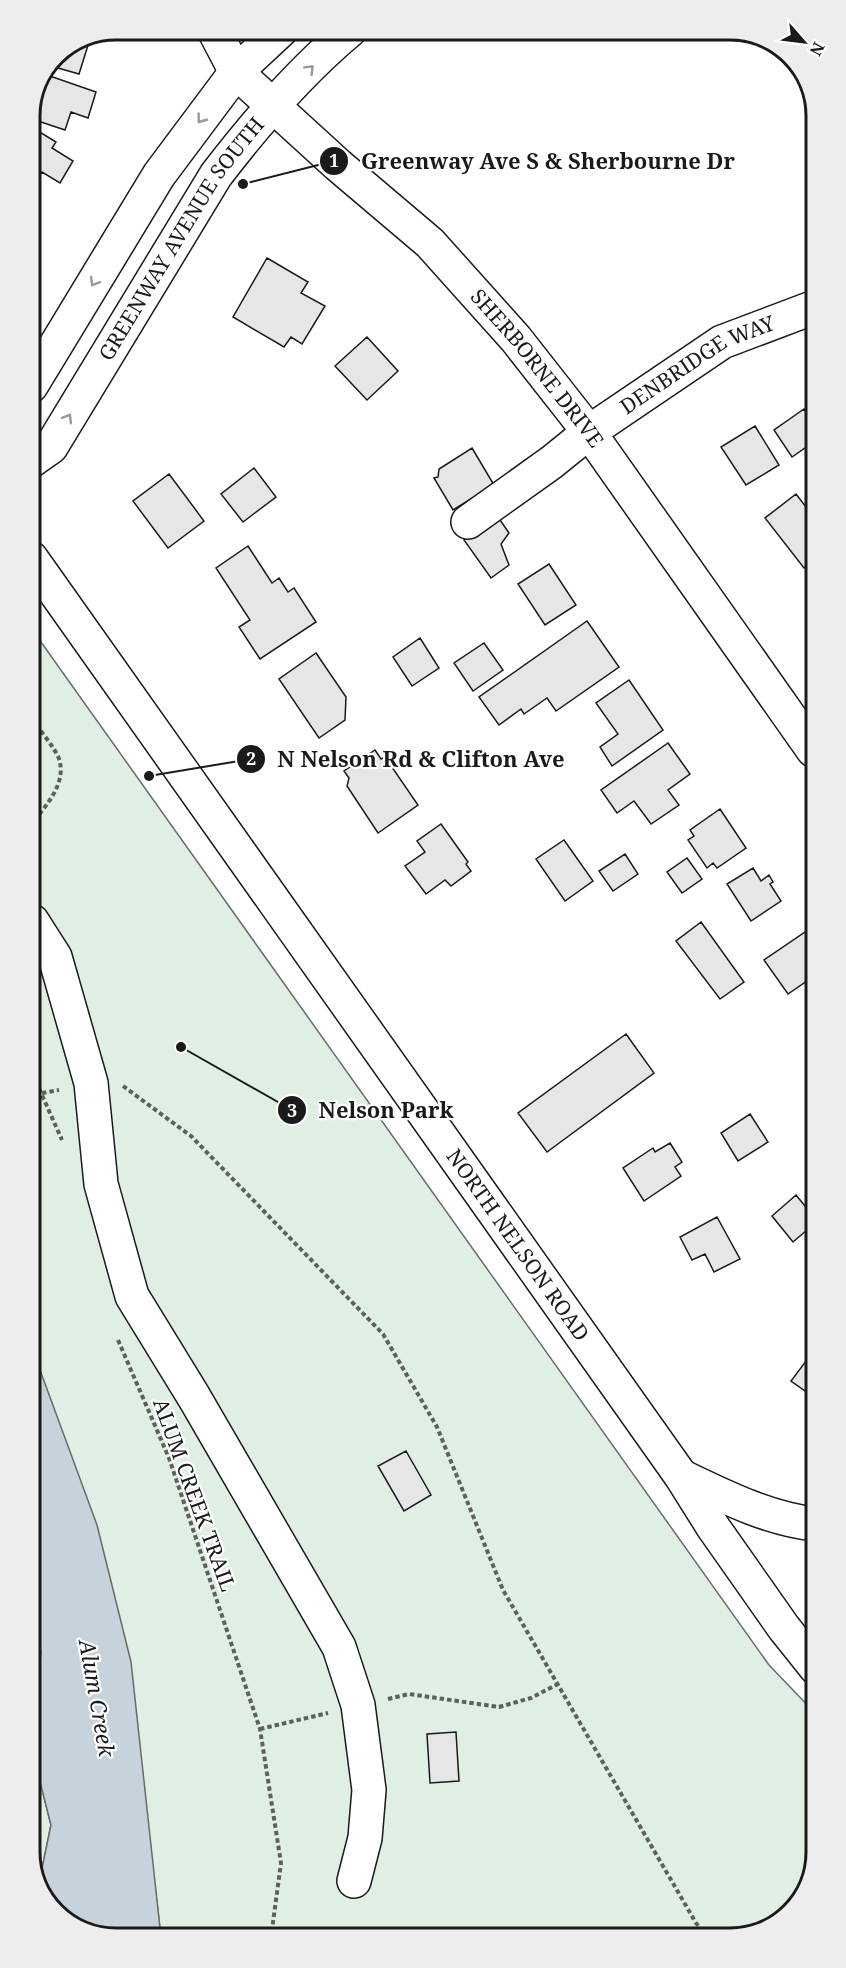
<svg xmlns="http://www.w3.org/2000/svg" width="846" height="1968" viewBox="0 0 846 1968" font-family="'Noto Serif',serif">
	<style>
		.green { fill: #e0efe3; stroke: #6a6a6a; stroke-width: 1.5 }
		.water { fill: #c6d2dc; stroke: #6a6a6a; stroke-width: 1.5 }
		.building { fill: #e6e6e6; stroke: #1a1a1a; stroke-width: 1.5 }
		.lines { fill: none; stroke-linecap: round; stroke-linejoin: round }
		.minor-casing { stroke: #1a1a1a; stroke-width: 36 }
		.major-casing { stroke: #1a1a1a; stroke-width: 36 }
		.path { stroke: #5f5f5f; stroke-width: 4; stroke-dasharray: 4.5 3; stroke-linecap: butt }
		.minor { stroke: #fff; stroke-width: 33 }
		.major { stroke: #fff; stroke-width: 33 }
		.oneway { stroke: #989898 }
		.labels { text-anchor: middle; stroke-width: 4.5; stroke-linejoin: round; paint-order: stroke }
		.street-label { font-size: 21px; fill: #1a1a1a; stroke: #fff }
		.water-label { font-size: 22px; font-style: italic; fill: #1a1a1a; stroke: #fff }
		.rim { fill: none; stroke: #1a1a1a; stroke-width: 3 }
		.leader { fill: none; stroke: #1a1a1a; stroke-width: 2 }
		.callout-dot { fill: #1a1a1a; stroke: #fff; stroke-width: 2 }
		.mark-label { font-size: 18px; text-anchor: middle; font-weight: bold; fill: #fff }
		.callout-label { font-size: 22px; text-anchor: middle; font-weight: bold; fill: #1a1a1a; stroke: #fff; stroke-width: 4.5; stroke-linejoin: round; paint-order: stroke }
	</style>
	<rect width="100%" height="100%" fill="#fff"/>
	<path class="green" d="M31,628L769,1665L816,1714V1851L798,1904L757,1933L161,1937L152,1862L33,1466Z
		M34,1636L41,1651L34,1724Z
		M34,1758L51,1825L40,1878L42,1889L35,1879Z"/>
	<path class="water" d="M33,1351L97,1525L131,1662L161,1937L111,1938L64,1920L42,1889L40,1878L51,1825L34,1758V1724L41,1651L34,1636Z"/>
	<path class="building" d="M89,42L79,74L51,66L56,55Z
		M47,75L96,92L88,118L71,112L65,130L32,119Z
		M30,126L56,142L52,148L73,161L60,183L42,172L30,189Z
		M267,258L308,282L301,293L325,306L302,344L291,337L284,347L233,317Z
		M367,337L398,371L367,400L335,366Z
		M804,409L812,421V443L792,457L774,430Z
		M755,426L779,465L746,485L721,447Z
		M472,448L494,485L453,510L434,478L438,477L439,469Z
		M254,468L276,497L243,522L221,494Z
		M169,474L204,521L168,548L133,501Z
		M796,494L813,516V561L804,568L765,518Z
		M498,517L509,533L501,544L509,565L491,578L464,540Z
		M248,546L272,583L279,578L288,592L294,588L316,622L260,659L239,627L250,620L216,568Z
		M549,564L576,605L545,625L518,584Z
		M587,621L619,667L556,711L547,698L524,714L521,709L499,725L479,697Z
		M420,638L439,668L412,686L393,657Z
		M484,643L503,670L473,691L454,663Z
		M316,653L346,697L345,720L319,738L279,679Z
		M629,680L663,730L612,766L600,747L618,734L596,703Z
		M668,743L690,774L668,790L679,805L651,824L634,801L617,813L601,790Z
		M375,750L381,759L385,757L418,805L378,833L347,786L349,778L344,771Z
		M720,809L746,848L717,868L713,863L707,868L688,840L694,836L690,830Z
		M441,824L468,862L466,864L471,871L451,886L445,880L426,894L405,866L425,852L417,841Z
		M564,840L593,881L565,901L536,859Z
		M625,854L638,874L613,891L599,871Z
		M687,858L702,879L682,893L667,872Z
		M753,868L761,881L769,875L773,882L770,884L781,901L751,921L727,884Z
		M701,922L744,982L720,999L676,941Z
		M814,926V976L788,994L764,960Z
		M814,997V1013L806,1002Z
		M626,1034L654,1073L547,1152L518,1113Z
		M750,1114L768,1142L738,1161L721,1133Z
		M670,1143L682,1162L675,1167L681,1176L644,1201L623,1168L653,1148L655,1152Z
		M796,1195L814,1217V1224L793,1242L772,1216Z
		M717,1217L740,1259L714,1272L705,1254L692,1260L680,1237Z
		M815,1349V1398L791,1381Z
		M406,1451L431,1495L404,1511L378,1466Z
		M456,1732L459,1781L430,1783L427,1734Z"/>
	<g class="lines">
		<g class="minor-casing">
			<g id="minor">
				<path id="s1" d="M214,30L236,72L338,165L430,243L516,339L589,432L813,750"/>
				<path d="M31,386L159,175L236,72L281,30"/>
				<path id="s2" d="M31,461L51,447L216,175C255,124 301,71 350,30"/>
				<path id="s3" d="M468,522L552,462L589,432L722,342L812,308"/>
				<path d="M32,921L55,957L91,1083L101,1184L132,1296L194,1397L339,1647L358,1705L369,1790L365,1838L354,1881"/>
				<path d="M681,1476C723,1496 768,1519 815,1524"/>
			</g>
		</g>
		<g class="major-casing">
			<g id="major">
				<path id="s4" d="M31,558L681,1476L713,1527L784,1628L816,1668"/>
			</g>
		</g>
		<path class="path" d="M32,719C38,728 56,749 59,759C67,783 46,806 32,823
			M33,1075L62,1140
			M123,1086L191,1136L383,1334L437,1427L503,1590L696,1923L705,1934
			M42,1093L59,1090
			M118,1340L169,1458L260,1729L281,1863L271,1937
			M388,1699L409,1694L499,1707L531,1698L558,1684
			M260,1729L328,1713"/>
		<use href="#minor" class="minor"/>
		<use href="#major" class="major"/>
	</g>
	<defs><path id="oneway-chevron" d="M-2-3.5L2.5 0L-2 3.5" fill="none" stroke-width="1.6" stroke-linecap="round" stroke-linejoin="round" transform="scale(1.5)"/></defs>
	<g class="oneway">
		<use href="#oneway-chevron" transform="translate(310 69) rotate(-45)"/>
		<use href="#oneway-chevron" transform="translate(201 119) rotate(127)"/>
		<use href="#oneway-chevron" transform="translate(94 282) rotate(121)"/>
		<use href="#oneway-chevron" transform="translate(68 418) rotate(-59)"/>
	</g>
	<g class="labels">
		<g class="street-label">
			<text dy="7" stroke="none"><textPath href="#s2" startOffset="270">GREENWAY AVENUE SOUTH</textPath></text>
			<text dy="7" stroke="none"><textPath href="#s3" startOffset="279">DENBRIDGE WAY</textPath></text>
			<text dy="7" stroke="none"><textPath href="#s1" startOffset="471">SHERBORNE DRIVE</textPath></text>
			<text dy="7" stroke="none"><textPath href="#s4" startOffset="842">NORTH NELSON ROAD</textPath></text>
			<text transform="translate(194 1495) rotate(70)" y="7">ALUM CREEK TRAIL</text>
		</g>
		<g class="water-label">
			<text transform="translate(97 1698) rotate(80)" y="8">Alum Creek</text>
		</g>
	</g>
	<path d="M0 0H846V1968H0ZM116 40H730A76 76 0 0 1 806 116V1852A76 76 0 0 1 730 1928H116A76 76 0 0 1 40 1852V116A76 76 0 0 1 116 40Z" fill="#ededed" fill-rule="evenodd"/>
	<path class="rim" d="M116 40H730A76 76 0 0 1 806 116V1852A76 76 0 0 1 730 1928H116A76 76 0 0 1 40 1852V116A76 76 0 0 1 116 40Z"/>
	<path class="leader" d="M243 184L334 161M149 776L251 759M181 1047L292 1110"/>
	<g class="callout-dot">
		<circle cx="243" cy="184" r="6"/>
		<circle cx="149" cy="776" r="6"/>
		<circle cx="181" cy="1047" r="6"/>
		<circle cx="334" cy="161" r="15"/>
		<circle cx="251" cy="759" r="15"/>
		<circle cx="292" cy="1110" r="15"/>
	</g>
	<g class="mark-label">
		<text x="334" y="167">1</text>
		<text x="251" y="765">2</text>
		<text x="292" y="1117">3</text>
	</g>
	<g class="callout-label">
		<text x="548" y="169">Greenway Ave S &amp; Sherbourne Dr</text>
		<text x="421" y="767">N Nelson Rd &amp; Clifton Ave</text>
		<text x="386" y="1118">Nelson Park</text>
	</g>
	<g transform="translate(804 42) rotate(118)" stroke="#ffffff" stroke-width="4.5" paint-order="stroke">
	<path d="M0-4.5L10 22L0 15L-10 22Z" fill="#1a1a1a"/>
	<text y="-9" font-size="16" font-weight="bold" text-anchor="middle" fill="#1a1a1a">N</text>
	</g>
</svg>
